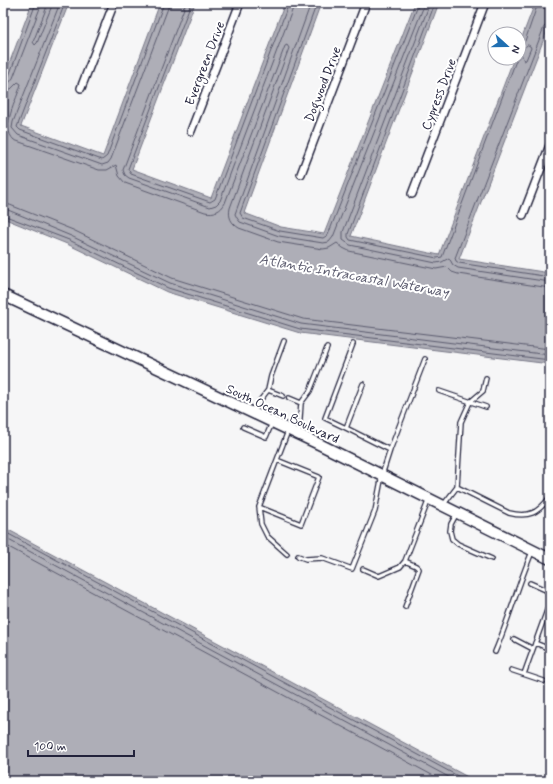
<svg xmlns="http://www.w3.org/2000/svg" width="553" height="784" viewBox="0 0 553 784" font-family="Mynerve,sans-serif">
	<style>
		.water { fill: #aeaeb7; stroke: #767685 }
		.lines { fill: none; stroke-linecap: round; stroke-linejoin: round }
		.shore { stroke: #5a5a6d; stroke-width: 1 }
		.service-casing { stroke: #22223b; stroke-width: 6 }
		.minor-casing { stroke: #22223b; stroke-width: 10 }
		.secondary-casing { stroke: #22223b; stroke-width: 13 }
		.service { stroke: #fff; stroke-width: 3.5 }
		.minor { stroke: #fff; stroke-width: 7 }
		.secondary { stroke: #fff; stroke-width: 10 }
		.labels { text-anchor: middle; stroke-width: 4; stroke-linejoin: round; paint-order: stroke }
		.street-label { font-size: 13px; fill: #22223b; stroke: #fff }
		.water-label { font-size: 14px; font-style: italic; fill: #5a5a6d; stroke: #fff }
	</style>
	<rect width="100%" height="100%" fill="#f6f6f7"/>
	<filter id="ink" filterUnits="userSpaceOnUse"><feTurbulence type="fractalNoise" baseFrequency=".025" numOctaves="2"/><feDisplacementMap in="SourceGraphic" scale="8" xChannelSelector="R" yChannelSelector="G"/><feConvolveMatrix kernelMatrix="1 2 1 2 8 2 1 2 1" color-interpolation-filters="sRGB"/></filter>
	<g filter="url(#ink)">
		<path class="water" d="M32,3H69L21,126L103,156L160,3H195L132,169L211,198L285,3H321L244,213L281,227L324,234L415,3H439L351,236L439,255L514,58H519V45L535,3H550V23L459,259L550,273V364L300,333L167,292L67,244L3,218V80Z
			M3,527L475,781H3Z"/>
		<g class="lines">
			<path class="shore" d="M47,3L46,9L33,42L35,45L37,43L53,3
				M60,3L13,122L12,128L18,135L102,165L108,163L111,159L168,8L169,3
				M65,3L17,127L20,130L102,160L107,156L164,3
				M186,3L123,170L125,175L129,178L210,207L216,205L220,201L293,8L294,3
				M191,3L128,169L131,174L210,202L215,199L289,3
				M311,3L235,214L237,218L240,222L279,236L323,243L329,242L333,237L423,8L424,3
				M317,3L240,213L243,218L280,231L323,238L328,235L419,3
				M430,3L343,232V240L350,245L436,263L442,262L449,258L453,265L458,268L550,282
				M435,3L348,234V237L350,240L437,258L442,257L517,58
				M550,24H547L544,27L455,258L456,261L459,263L550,277
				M519,44H522L525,41L538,3
				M528,45L530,46L531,48L526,60L524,61L520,51Z
				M3,79H6L9,76L36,3
				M3,84L9,83L13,78L40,8L41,3
				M3,90L11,89L18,82L21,84C17,100 0,127 14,140L99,170H107L116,165L119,176L125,183L205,212C214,214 221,211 225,203L285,46L287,45L289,48L230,208C228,217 231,223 239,228L278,242L323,249L329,248L337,243L343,248L349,251L436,269L447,267L452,272L458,274L550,288
				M3,204L10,205L73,230L172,278L303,319L550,349
				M3,210H8L71,236L170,283L301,324L550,355
				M3,215L69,240L168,288L300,329L550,360
				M3,531L467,781
				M3,537L456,781
				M3,544L443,781"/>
			<g class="service-casing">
				<path id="service" d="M363,384L346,428L390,450
					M268,390L271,376L284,341
					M439,391L486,407
					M289,398L301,403L299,433
					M301,403L310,391L327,348
					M252,411L268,390L283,396
					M243,427L266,437L272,423
					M346,428L325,418L353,344
					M457,487L509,513C529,518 538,513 550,497
					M444,504L457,487L461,422L470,402L483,391L486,378
					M259,507L301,524L319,477L277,460
					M457,513L451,524L450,531L452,539L458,544L492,559
					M287,554L267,536L261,524L259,507L288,431
					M298,556L306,559L322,558L352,569L375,511L382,475L390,450L425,359
					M363,569L379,576L400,567L405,561L429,499
					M530,583L550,592
					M405,607L419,569L416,566L405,561
					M514,639L533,649
					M535,643L550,649
					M495,652C509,619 518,585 532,552
					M511,670L544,681
					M524,674L550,602"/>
			</g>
			<g class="minor-casing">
				<path id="minor" d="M81,88L114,3
					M191,131L240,3
					M301,174L366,3
					M412,194L485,3
					M523,215L550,145"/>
			</g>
			<g class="secondary-casing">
				<path id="secondary" d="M3,295L321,445L550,559"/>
			</g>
			<use href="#service" class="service"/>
			<use href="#minor" class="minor"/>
			<use href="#secondary" class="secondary"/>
		</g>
	</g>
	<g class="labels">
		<g class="street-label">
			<text transform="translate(204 63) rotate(-69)" y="5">Evergreen Drive</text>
			<text transform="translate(322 84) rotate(-69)" y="5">Dogwood Drive</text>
			<text transform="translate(438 94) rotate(-69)" y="5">Cypress Drive</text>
			<text transform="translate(283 413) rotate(25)" y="5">South Ocean Boulevard</text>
		</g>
		<g class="water-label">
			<text transform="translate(354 275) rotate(10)" y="5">Atlantic Intracoastal Waterway</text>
		</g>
	</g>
	<rect width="553" height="784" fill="none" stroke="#fff" stroke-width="16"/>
	<rect x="8" y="8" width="537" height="768" fill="none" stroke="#22223b" stroke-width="1.5" filter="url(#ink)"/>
	<g transform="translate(507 46) rotate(111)"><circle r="19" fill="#ffffff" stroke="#a7a7b1"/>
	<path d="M0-3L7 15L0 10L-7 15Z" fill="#1f6fb2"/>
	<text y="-6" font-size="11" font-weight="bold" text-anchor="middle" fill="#22223b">N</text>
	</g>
	<path d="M28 750v6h106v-6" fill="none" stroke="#22223b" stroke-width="2"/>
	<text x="34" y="750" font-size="12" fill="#22223b" stroke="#ffffff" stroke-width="3" paint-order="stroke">100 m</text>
</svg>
